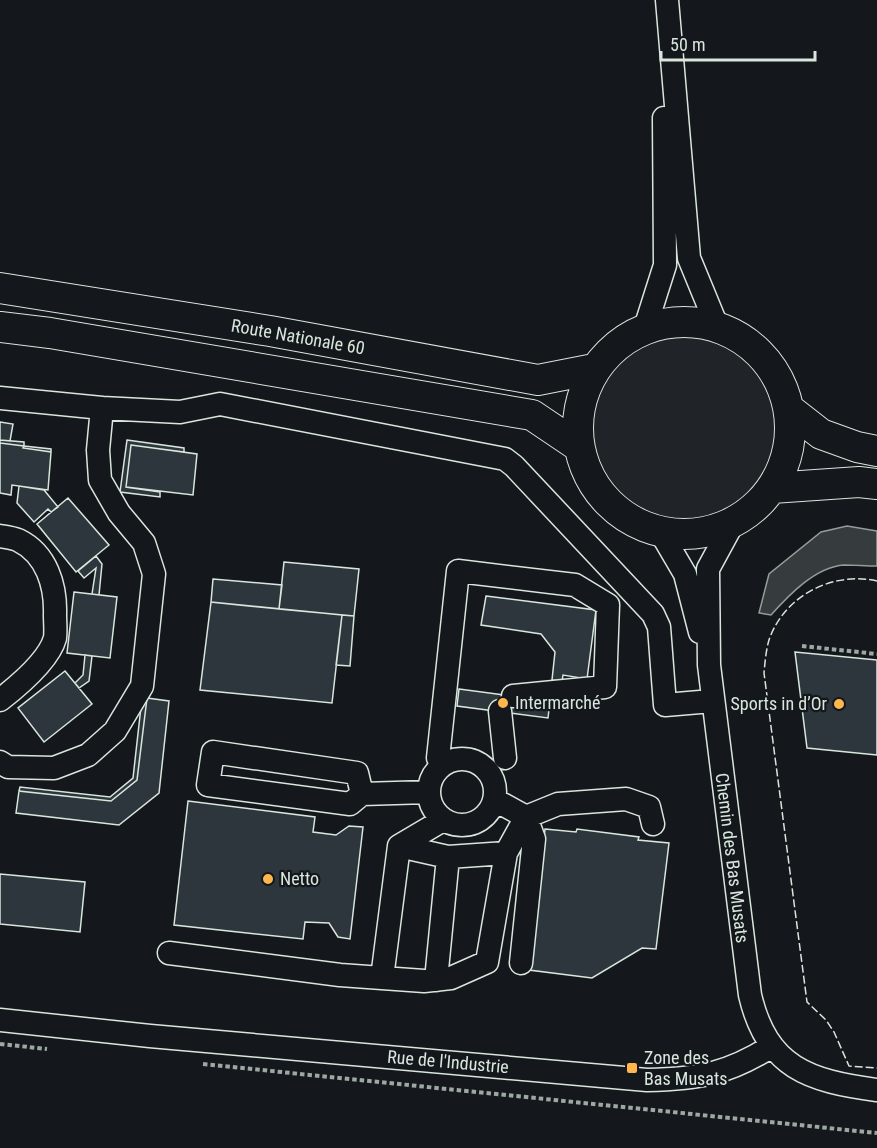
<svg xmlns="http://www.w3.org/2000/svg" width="877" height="1148" viewBox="0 0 877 1148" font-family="'Roboto Condensed',sans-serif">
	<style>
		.green { fill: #202428; stroke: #939e99; stroke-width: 1.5 }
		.water { fill: #363b3e; stroke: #939e99; stroke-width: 1.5 }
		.building { fill: #2c363c; stroke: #d8e6dc; stroke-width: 1.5 }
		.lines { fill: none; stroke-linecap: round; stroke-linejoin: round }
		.minor-casing { stroke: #d8e6dc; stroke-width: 25 }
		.major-casing { stroke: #d8e6dc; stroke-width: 32 }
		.path { stroke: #9da8a2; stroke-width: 4; stroke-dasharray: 4.5 3; stroke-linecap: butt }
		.minor { stroke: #14181c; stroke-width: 22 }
		.major { stroke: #14181c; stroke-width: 30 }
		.fence { stroke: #d8e6dc; stroke-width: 1.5; stroke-dasharray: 8 3; stroke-linecap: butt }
		.poi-dot { fill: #ffb74d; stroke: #14181c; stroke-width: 2 }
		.labels { text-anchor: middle; stroke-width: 4.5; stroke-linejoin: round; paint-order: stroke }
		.street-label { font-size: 18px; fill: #d8e6dc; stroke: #14181c }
		.poi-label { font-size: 18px; fill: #d8e6dc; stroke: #14181c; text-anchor: start }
	</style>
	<rect width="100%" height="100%" fill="#14181c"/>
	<path class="green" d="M591 427a93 93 0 1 1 186 0a93 93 0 1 1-186 0Z"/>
	<path class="water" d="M847,526L877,531V566C866,566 855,565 844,565C815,567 788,596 771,615L759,613L769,574L821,532Z"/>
	<path class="building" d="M0,422L13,424L10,441L0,440Z
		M0,440L24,442V446L0,443Z
		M127,440L184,448V452L131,445L126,487L160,492V497L120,492Z
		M0,443L24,446L23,448L51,452L48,490L12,485L11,495L0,493Z
		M131,445L197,454L193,495L126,487Z
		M24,446L51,449V452L23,448Z
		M19,486L44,490L58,507L51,512L48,509L34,522L17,503Z
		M68,498L109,545L76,572L37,524Z
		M96,556L102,564L99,595L92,594L96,568L84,578L78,571Z
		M284,562L359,569L354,616L279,609Z
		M213,579L282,585L279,609L211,602Z
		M74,592L117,597L110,658L67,653Z
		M486,596L596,610L587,679L563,675L562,682L552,680L555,652L541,634L481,625Z
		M211,602L342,615L332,703L200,690Z
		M342,615L354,616L350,666L336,665Z
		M795,652L877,660V755L807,748Z
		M85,655L92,656L89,681L79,688L75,683L83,675Z
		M65,671L92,704L44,742L18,708Z
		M459,689L550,701L548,718L457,706Z
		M142,698H147L137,780L111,801L19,791L20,787L110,797L133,778Z
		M147,698L169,701L159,793L119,825L16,813L19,791L111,801L137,780Z
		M188,801L315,817L313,832L336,835L349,826L363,827L350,939L338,937L329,923L305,922L303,939L174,925Z
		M545,829L576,832L577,829L639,837L638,840L669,843L656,949L642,948L592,978L529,970Z
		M0,874L85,882L80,932L0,924Z"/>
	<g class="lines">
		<g class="minor-casing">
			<path id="minor" d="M667,0L689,258L717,326
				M645,328L665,265L664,118
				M0,398L102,408L98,450L100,480L119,513L144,543L154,574L142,686L115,731L88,755L54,768L8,767L0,762
				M102,408L180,412L220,404L505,459L514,466L653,614L659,627L665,705L712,701
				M733,523L708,569L709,665L750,995C767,1068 809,1081 877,1090
				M661,533L685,574L700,632
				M0,536C6,537 13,538 18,540C47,554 56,586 55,615C55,622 56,631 55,638C49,660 18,686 0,700
				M500,711L505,758
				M429 792a33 33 0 1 1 66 0a33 33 0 1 1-66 0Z
				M442,764L438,758L458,571L575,585L608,605L605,687L513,696
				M362,794L357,773L213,752L208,785L350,804L362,794L428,792
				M495,800L526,817L558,804L626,799L649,807L653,824
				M399,846L448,857
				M169,953L340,975L424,981L451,978L487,962L506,853L526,817L534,839L521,963
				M382,978L399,846L443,820
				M436,980L448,857L506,853
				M0,1020L150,1036L647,1080C699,1079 728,1074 772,1046"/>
		</g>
		<g class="major-casing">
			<path id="major" d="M0,288L270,331L538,380L594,369
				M578 428a106 106 0 1 1 212 0a106 106 0 1 1-212 0Z
				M0,327L50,333L532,415L578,446
				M789,409L821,434L857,447L877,451
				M772,488L859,482L877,484"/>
		</g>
		<path class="path" d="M802,646L877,654
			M0,1044L47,1049
			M203,1064L877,1133"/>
		<use href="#minor" class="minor"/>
		<use href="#major" class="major"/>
		<path class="fence" d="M877,581C832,571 784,596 769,640C766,650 765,662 764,673L807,1002L826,1020L834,1032L849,1066L877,1068"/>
	</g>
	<g class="poi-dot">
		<circle cx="503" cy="703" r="6"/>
		<circle cx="839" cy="704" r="6"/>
		<circle cx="268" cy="879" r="6"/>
		<rect x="626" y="1062" width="12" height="12" rx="3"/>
	</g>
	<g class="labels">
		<g class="street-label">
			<text transform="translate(298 337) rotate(10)" y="6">Route Nationale 60</text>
			<text transform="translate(732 858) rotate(83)" y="6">Chemin des Bas Musats</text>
			<text transform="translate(448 1062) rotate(5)" y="6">Rue de l'Industrie</text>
		</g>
		<g class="poi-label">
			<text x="515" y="709">Intermarché</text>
			<text x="827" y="710" text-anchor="end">Sports in d’Or</text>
			<text x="280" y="885">Netto</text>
			<text x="644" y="1064">Zone des<tspan x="644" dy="21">Bas Musats</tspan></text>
		</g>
	</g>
	<path d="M661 51v9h154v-9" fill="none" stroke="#d8e6dc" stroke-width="3"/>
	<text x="670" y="51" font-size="18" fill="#d8e6dc" stroke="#14181c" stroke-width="4.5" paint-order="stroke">50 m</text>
</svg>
